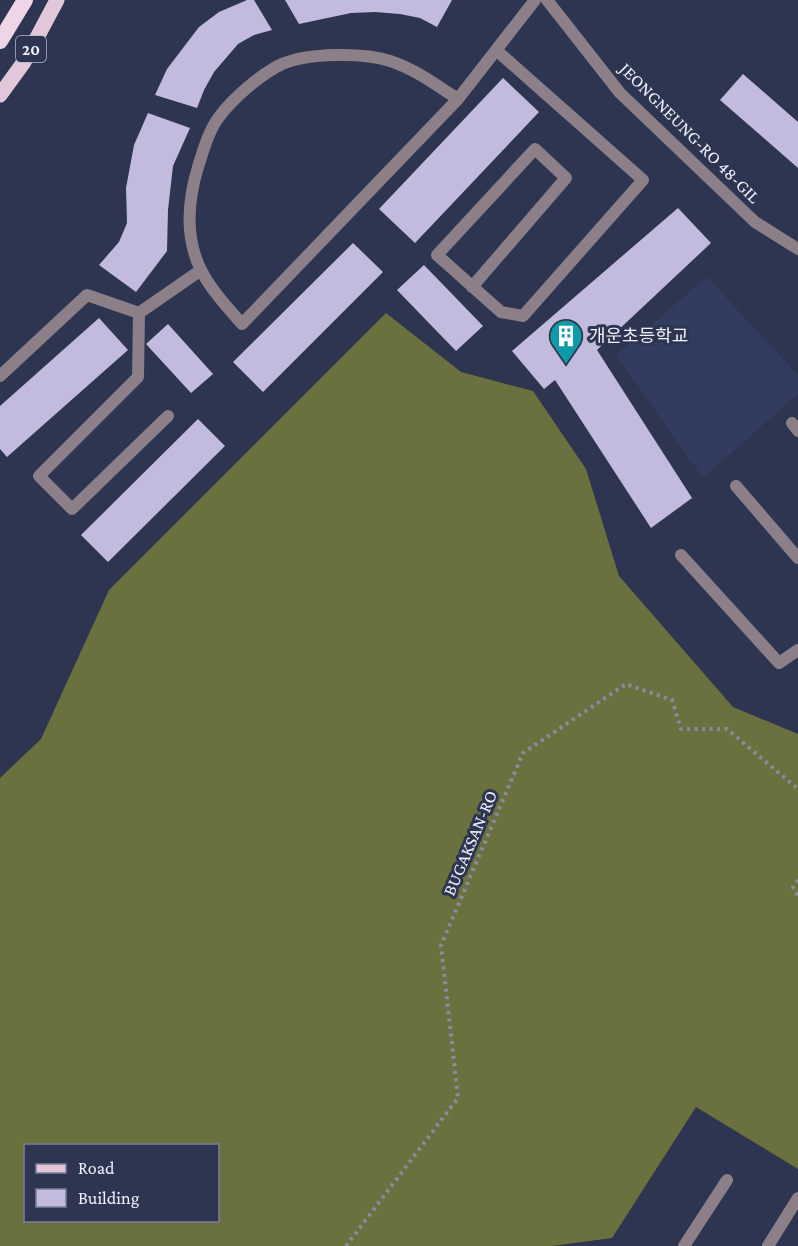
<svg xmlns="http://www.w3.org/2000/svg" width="798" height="1246" viewBox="0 0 798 1246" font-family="'Crimson Pro','Noto Sans KR',serif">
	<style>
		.built { fill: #323c5e }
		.forest { fill: #6a713e; fill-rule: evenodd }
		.building { fill: #c3bbde }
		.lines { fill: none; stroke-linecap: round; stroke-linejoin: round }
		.path { stroke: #878da0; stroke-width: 4; stroke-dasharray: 3 4.5; stroke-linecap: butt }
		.service { stroke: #8c7f88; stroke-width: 12 }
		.minor { stroke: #8c7f88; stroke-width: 12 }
		.primary { stroke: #e2c6da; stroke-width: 15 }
		.trunk { stroke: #eed6e8; stroke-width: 16 }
		.labels { text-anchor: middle; stroke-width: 6; stroke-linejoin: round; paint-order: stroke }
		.shield { fill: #2d3550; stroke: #b4b9c8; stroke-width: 1.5 }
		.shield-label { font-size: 16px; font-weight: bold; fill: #eef1fc }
		.street-label { font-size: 18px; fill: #eef1fc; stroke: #2d3550 }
		.poi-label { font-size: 18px; fill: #eef1fc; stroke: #2d3550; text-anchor: start }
	</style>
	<rect width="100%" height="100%" fill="#2d3550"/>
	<path class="built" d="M707,277L798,375V394L703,478L616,355Z"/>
	<path class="forest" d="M386,313L461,372L533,391L586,469L619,576L733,707L798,734V1169L696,1107L612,1238L552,1246H0V778L41,739L109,590ZM26,1146H218V1220H26Z"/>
	<path class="building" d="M247,0H254L272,30L254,35L238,44L214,72L204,90L197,108L155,95L167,69L199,27L219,12Z
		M285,0H452L437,27L420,18L400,14L375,12L351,13L299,24Z
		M743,74L798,122V168L720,100Z
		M503,78L539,112L415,243L379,209Z
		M148,113L190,128L173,166L168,210L167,251L136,292L99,265L119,242L127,223L126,188L134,145Z
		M678,208L711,243L597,350L692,498L651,528L555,380L544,389L512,351Z
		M353,243L383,272L263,392L233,362Z
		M424,265L483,326L456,351L397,290Z
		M99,318L128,350L7,457L0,449V406Z
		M168,324L213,374L191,393L146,344Z
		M198,419L225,446L108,562L81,535Z"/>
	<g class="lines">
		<path class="path" d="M798,880L793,887L798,896
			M346,1246L458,1098L441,945L523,753L626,684L672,700L681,729H727L798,789"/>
		<path class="service" d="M684,1246L727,1180
			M768,1246L798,1198"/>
		<path class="minor" d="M547,0L620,93L755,222L798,249
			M458,99C436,85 415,69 390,61C363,52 308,53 282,64C261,74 233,98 219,117C209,130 203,151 198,167C188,200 185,238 201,270C211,290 228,308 242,324L458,99L535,0
			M472,287L566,178L535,149L437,255L501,312L523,316L643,180L496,50
			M139,313L138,377L39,476L72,509L168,416
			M0,376L87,295L139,313L201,270
			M792,423L798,431
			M736,486L798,558
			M681,555L779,663L798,650"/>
		<path class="primary" d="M0,95L24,62L57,0"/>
		<path class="trunk" d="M0,41L25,0"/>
	</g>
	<defs>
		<g id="building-pin" transform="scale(1.725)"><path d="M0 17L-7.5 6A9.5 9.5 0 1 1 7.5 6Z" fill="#0f9aa8" stroke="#2d3550"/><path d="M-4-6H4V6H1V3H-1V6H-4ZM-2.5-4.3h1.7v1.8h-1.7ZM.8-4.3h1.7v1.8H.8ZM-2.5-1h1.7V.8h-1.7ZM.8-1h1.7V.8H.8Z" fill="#fff"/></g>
	</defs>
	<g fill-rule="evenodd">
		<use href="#building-pin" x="566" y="336"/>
	</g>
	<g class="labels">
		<rect class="shield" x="16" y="36" width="30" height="26" rx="4.5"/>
		<g class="shield-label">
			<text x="31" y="55">20</text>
		</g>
		<g class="street-label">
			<text transform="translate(690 133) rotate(45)" y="6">JEONGNEUNG-RO 48-GIL</text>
			<text transform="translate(470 843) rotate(-67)" y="6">BUGAKSAN-RO</text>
		</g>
		<g class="poi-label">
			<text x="589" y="342">개운초등학교</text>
		</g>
	</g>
	<rect x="24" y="1144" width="195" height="78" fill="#2d3550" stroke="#7a8095" stroke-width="1.5"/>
	<rect x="36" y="1164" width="30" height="9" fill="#e2c6da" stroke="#7a8095" stroke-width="1.5"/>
	<text x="78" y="1174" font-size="18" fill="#eef1fc">Road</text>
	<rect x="36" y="1189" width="30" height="18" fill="#c3bbde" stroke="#7a8095" stroke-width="1.5"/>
	<text x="78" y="1204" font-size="18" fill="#eef1fc">Building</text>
</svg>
